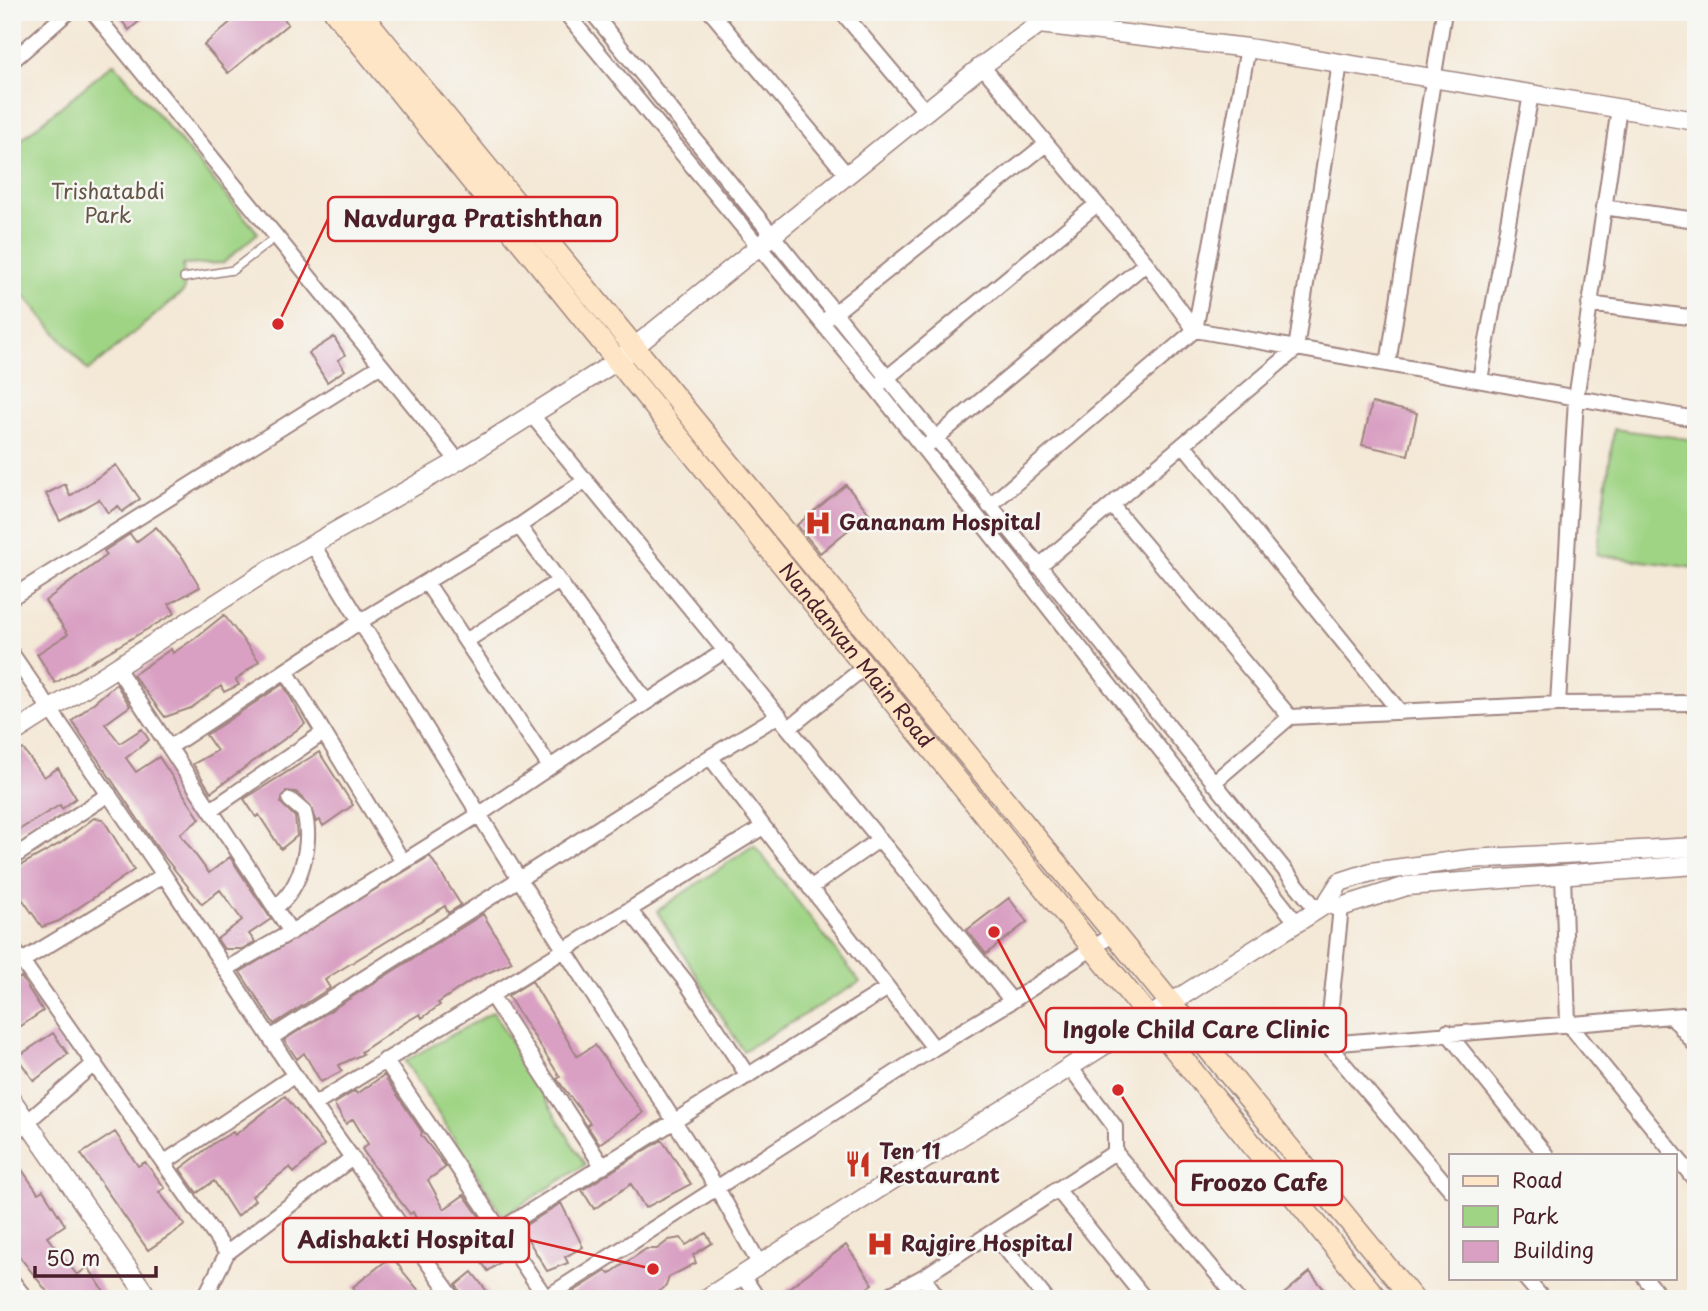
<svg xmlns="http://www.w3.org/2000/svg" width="1708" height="1311" viewBox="0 0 1708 1311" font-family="'Playpen Sans',sans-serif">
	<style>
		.green { fill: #9fd484; stroke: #747a58; stroke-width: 2 }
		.building { fill: #d9a0c3 }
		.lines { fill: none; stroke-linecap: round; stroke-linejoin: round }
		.service-casing { stroke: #9f8480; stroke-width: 10 }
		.minor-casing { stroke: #9f8480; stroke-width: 18 }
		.tertiary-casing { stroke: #9f8480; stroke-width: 21 }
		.secondary-casing { stroke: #9f8480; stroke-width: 24 }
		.service { stroke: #fff; stroke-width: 7 }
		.minor { stroke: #fff; stroke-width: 14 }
		.tertiary { stroke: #fff; stroke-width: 18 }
		.secondary { stroke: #fde5c5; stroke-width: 21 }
		.labels { text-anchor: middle; stroke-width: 5; stroke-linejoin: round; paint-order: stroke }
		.park-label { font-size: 21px; fill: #645546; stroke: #f6f6f2 }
		.poi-label { font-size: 21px; font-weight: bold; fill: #4a1f2b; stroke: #f6f6f2; text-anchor: start }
		.street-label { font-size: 21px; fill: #4a1f2b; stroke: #f6f6f2 }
		.leader { fill: none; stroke: #d62828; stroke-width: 2.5 }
		.callout-dot { fill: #d62828; stroke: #f6f6f2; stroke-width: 2.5 }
		.callout { fill: #f6f6f2; stroke: #d62828; stroke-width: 2.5 }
		.callout-label { font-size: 23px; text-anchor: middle; font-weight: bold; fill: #4a1f2b }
	</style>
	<rect width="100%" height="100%" fill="#f6f6f2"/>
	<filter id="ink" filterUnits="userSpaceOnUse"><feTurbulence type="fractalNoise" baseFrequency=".0143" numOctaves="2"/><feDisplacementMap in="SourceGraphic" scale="14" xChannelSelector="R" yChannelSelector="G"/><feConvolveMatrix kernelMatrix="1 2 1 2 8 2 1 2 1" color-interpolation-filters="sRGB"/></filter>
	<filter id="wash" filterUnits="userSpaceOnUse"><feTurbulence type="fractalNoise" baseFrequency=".00686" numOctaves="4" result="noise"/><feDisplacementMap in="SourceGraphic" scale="28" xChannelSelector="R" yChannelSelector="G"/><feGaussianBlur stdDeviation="1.57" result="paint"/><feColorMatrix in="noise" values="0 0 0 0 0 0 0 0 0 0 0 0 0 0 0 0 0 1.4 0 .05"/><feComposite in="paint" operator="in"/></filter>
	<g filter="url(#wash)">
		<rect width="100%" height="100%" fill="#f4e8d6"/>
		<path class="green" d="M114,63L258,233L223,263L183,265L184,291L88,371L12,281V147Z
			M1614,429L1696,440V568L1597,555Z
			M754,845L860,982L743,1051L657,911Z
			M493,1012L585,1165L503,1216L405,1061Z"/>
		<g id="blocks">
			<path class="building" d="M115,12H150L129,30Z
				M242,12H279L288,24L228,73L204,45Z
				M334,337L345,355L338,360L345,370L327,382L309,353Z
				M1372,403L1417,413L1408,455L1362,445Z
				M116,465L140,499L122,512L118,506L108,513L99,499L60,521L46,494L65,484L70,496Z
				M846,485L869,513L820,553L797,525Z
				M156,527L183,558L200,587L169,604L175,613L55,683L37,654L68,634L45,601L107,555L104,551L130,534L136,542Z
				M224,615L259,661L236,680L239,685L224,692L221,686L191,708L165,717L133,675L171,649L173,653L194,639Z
				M116,684L130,706L105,724L120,743L142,729L149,740L126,758L136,772L159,757L200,819L180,834L209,873L230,857L271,919L249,934L255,942L242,949H224L217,939L242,920L220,890L202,904L158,849L72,721Z
				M283,684L305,724L211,792L193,764L217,751L206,735Z
				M23,749L44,777L58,768L76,798L62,809L60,805L12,834V756Z
				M319,752L353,805L323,826L320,820L316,822L310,805L296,792L286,791L281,803L295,817L297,836L281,849L259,815L256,817L244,799Z
				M94,818L103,819L134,870L59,921L42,927L23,900L12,907V870L61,843Z
				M430,856L461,905L448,913L445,906L332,975L325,980L330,988L274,1024L240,972Z
				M1009,898L1027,922L986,954L967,930Z
				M483,914L512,962L472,980L438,1003L440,1005L422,1018L420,1014L406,1022L361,1052L363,1054L339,1065L342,1071L321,1082L304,1053L297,1059L284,1040Z
				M21,977L43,1011L12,1032V983Z
				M532,981L577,1056L595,1045L643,1113L599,1144L587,1125L590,1123L557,1079L560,1077L508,996Z
				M53,1033L68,1054L34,1081L17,1057Z
				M384,1075L422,1132L421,1135L446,1167L428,1180L444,1209L464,1195L484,1223L445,1253L429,1232L424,1235L413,1212L410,1214L374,1167L362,1149L368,1144L353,1119L346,1124L334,1104L355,1091L357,1094Z
				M285,1096L324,1145L294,1173L290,1167L252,1196L255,1200L237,1217L214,1181L197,1193L180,1169L214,1143L233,1132L235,1135Z
				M115,1132L138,1166L145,1162L165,1188L159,1192L185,1225L148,1250L81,1154Z
				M662,1140L691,1184L645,1208L631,1184L594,1209L582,1190Z
				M12,1155L38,1193L43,1190L65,1225L47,1237L77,1275L88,1267L109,1299H53L19,1256L12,1246Z
				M561,1203L583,1247L565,1257L568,1263L547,1271L521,1228Z
				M706,1233L712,1243L693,1255L696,1263L669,1277L666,1286L650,1299H562L606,1271L609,1274L646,1249H657L669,1240L681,1238L686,1245Z
				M846,1245L873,1284L851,1299H792L786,1290Z
				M498,1247L506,1258L488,1271L480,1260Z
				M392,1256L404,1273L426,1299H361L353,1287Z
				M472,1272L493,1299L463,1296L456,1285Z
				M1310,1272L1332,1299H1278Z"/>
		</g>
	</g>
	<g filter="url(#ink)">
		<use href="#blocks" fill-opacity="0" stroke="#9f8480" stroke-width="2"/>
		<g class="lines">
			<g class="service-casing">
				<path id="service" d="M184,278L233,270L276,237"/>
			</g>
			<g class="minor-casing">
				<path id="minor" d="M93,12L381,365
					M565,12L875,387L1296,922
					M592,12L1317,910
					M711,12L847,175
					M842,12L926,112
					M1248,48L1195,330L1696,419
					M12,61L68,12
					M982,66L1146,263L1195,330L989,506
					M1603,207L1696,220
					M1589,304L1696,318
					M828,318L1046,144
					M1388,364L1444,12
					M1480,380L1531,94
					M882,382L1097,204
					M930,443L1146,263
					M1184,445L1400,712
					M1113,507L1290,717L1213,783
					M519,526L586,480
					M313,545L519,879L717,1188L760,1265
					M1038,567L1296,349L1340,63
					M426,582L550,767
					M12,597L381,365L458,461
					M466,641L559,581
					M12,654L164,875L314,1105L454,1299
					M117,668L291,932L480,814L647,702L519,526L361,621L170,747
					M286,671L403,862
					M647,702L726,650
					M1558,704L1696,703
					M1290,717L1558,704L1576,399L1619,108
					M789,728L866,666
					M710,757L779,715
					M211,810L323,733
					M12,858L109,794
					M1563,875L1568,1023L1696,1181
					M810,888L880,839
					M276,907C301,888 313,843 304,812L290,800
					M1341,907L1327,1044L1696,1014
					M630,911L686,982L748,1076
					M12,947L227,1253
					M22,961L164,875
					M226,969L291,932
					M491,995L603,1167
					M1012,1001L1114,934
					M1672,1016L1696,1046
					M1447,1032L1546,1155
					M272,1037L710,757L934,1048L1012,1001L531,414
					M1327,1044L1451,1190
					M385,1060L546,1298
					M1070,1067L1115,1127V1152
					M314,1105L763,827
					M12,1135L95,1063
					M165,1162L295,1075
					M1057,1189L1145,1299
					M500,1230L888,988
					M992,1232L1046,1299
					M743,1276L758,1299
					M923,1277L939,1299
					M1525,1278L1543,1299
					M1645,1278L1662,1299
					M12,1281L26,1299
					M204,1299L227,1253L352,1158
					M544,1299L934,1048
					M882,1299L923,1277L1115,1152L1238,1299"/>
			</g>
			<g class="tertiary-casing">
				<path id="tertiary" d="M12,734L275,566L458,461L617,361L982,66L1039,24L1248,48L1696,121
					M1326,904L1341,907L1407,886L1696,865
					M12,1100L149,1299
					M705,1299L1317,910L1326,904L1340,882L1371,872L1470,859L1696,847"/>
			</g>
			<g class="secondary-casing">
				<g id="secondary">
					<path id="s1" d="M335,12L1377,1299"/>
					<path d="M360,12L1413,1299"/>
				</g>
			</g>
			<use href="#service" class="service"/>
			<use href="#minor" class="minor"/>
			<use href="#tertiary" class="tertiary"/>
			<use href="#secondary" class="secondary"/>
		</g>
	</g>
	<defs>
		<g id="hospital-bare" transform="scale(2.1)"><path d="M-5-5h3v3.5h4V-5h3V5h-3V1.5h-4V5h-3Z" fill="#c8321e" stroke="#f6f6f2" stroke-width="2.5" paint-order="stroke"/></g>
		<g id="restaurant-bare" transform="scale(2.1)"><path d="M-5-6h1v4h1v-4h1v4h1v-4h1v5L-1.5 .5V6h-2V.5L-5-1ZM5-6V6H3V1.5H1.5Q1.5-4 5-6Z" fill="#c8321e" stroke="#f6f6f2" stroke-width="2.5" paint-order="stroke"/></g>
	</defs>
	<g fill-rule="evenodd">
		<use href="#hospital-bare" x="818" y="523"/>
		<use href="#restaurant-bare" x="858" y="1164"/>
		<use href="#hospital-bare" x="880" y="1244"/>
	</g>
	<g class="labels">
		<g class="park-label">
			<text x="108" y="199">Trishatabdi<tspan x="108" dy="24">Park</tspan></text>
		</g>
		<g class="poi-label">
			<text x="839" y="530">Gananam Hospital</text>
			<text x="879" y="1159">Ten 11<tspan x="879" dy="24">Restaurant</tspan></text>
			<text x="901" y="1251">Rajgire Hospital</text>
		</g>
		<g class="street-label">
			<text dy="7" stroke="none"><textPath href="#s1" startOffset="828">Nandanvan Main Road</textPath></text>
		</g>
	</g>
	<path class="leader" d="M278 324L328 219M994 932L1046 1030M1118 1090L1176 1183M653 1269L529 1240"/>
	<g class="callout-dot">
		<circle cx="278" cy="324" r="7"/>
		<circle cx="994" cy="932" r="7"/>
		<circle cx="1118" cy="1090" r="7"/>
		<circle cx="653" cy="1269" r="7"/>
	</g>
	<g class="callout">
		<rect x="328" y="197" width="289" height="44" rx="7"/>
		<rect x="1046" y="1008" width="300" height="44" rx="7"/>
		<rect x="1176" y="1161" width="166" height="44" rx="7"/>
		<rect x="283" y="1218" width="246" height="44" rx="7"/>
	</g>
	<g class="callout-label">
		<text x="473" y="227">Navdurga Pratishthan</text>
		<text x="1196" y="1038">Ingole Child Care Clinic</text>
		<text x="1259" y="1191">Froozo Cafe</text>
		<text x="406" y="1248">Adishakti Hospital</text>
	</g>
	<rect width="1708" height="1311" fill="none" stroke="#f6f6f2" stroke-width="42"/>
	<rect x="1449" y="1154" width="228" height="126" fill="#f6f6f2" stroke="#b1a0a2" stroke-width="2"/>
	<rect x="1463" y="1176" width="35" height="10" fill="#fde5c5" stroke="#b1a0a2" stroke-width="2"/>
	<text x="1512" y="1188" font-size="21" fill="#4a1f2b">Road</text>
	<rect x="1463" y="1206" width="35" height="21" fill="#9fd484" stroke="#b1a0a2" stroke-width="2"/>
	<text x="1512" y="1224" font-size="21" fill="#4a1f2b">Park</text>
	<rect x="1463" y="1241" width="35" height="21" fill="#d9a0c3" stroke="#b1a0a2" stroke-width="2"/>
	<text x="1512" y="1258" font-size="21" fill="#4a1f2b">Building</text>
	<path d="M35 1266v10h121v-10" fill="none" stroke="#4a1f2b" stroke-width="3.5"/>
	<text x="46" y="1266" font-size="21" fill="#4a1f2b" stroke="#f6f6f2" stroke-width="5" paint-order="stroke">50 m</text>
</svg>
